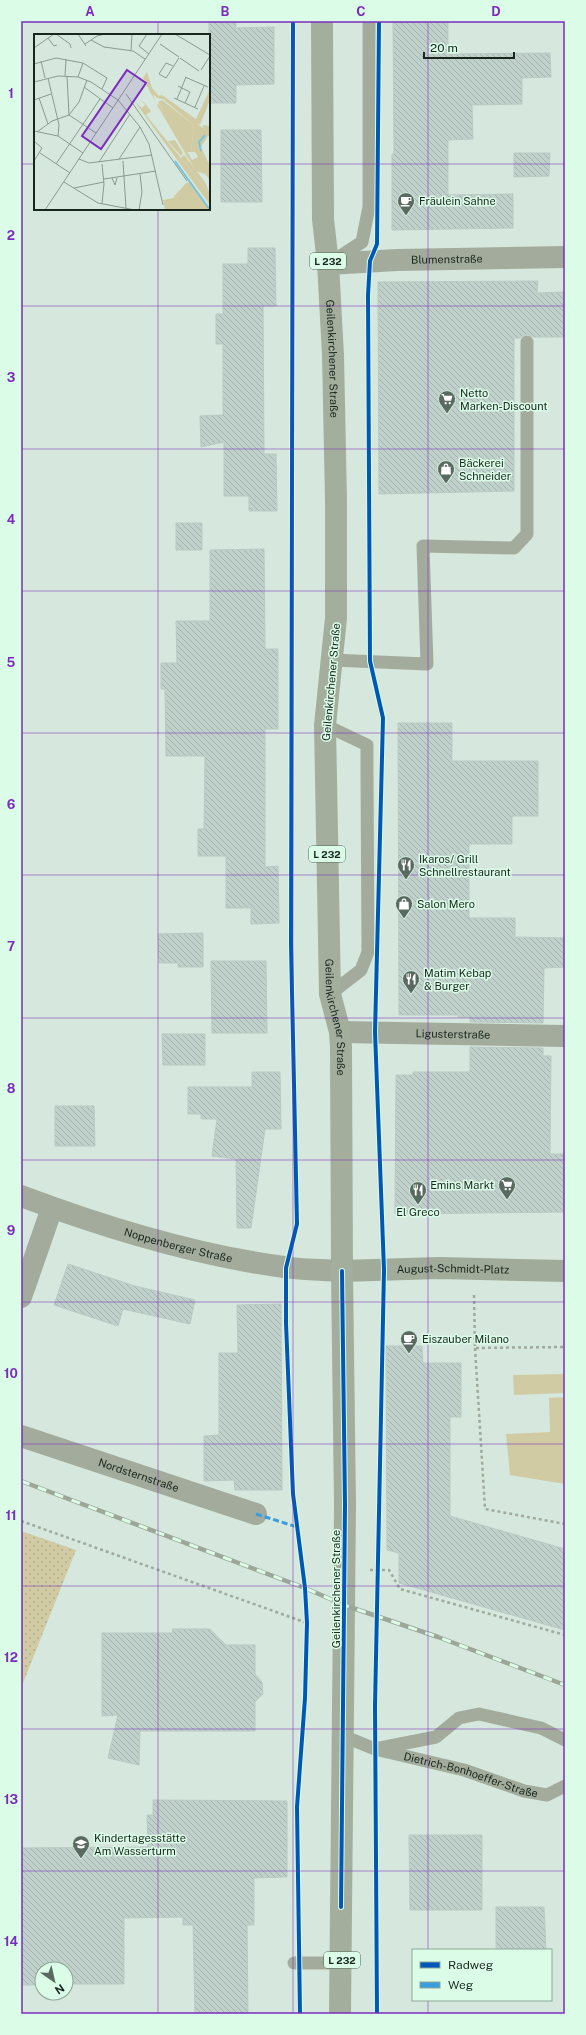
<svg xmlns="http://www.w3.org/2000/svg" width="586" height="2035" viewBox="0 0 586 2035" font-family="'Public Sans',sans-serif">
	<style>
		.grass { fill: url(#grass-dots) }
		.park { fill: #d1cba3 }
		.building { fill: url(#building-back-hatch); stroke: #b9c9c4 }
		.lines { fill: none; stroke-linecap: round; stroke-linejoin: round }
		.path { stroke: #9faa9c; stroke-width: 2.5; stroke-dasharray: 3 3; stroke-linecap: butt }
		.service { stroke: #a3ac9c; stroke-width: 13 }
		.minor { stroke: #a3ac9c; stroke-width: 22 }
		.secondary { stroke: #a0ac99; stroke-width: 22 }
		.primary { stroke: #a3af9c; stroke-width: 22 }
		.rail-casing { stroke: #9ca799; stroke-width: 4.5 }
		.rail { stroke: #dbfde8; stroke-width: 3; stroke-dasharray: 9; stroke-linecap: butt }
		.quiet { stroke: #3b9ce0; stroke-width: 3; stroke-dasharray: 6 3; stroke-linecap: butt }
		.cycleway-casing { stroke: #dbfde8; stroke-width: 6 }
		.cycleway { stroke: #0057b8; stroke-width: 4 }
		.grid { fill: none; stroke: #7b2cbf; stroke-width: 1; stroke-opacity: 0.55 }
		.labels { text-anchor: middle; stroke-width: 3; stroke-linejoin: round; paint-order: stroke }
		.shield { fill: #dbfde8; stroke: #53665b; stroke-width: 1 }
		.shield-label { font-size: 10px; font-weight: bold; fill: #19261e }
		.poi-label { font-size: 11px; fill: #19261e; stroke: #dbfde8; text-anchor: start }
		.street-label { font-size: 11px; fill: #19261e; stroke: #dbfde8 }
		.inset-river { fill: none; stroke: #75c3de; stroke-width: 2 }
		.inset-road { fill: none; stroke: #8a9a91; stroke-width: 1 }
		.view { fill: #7b2cbf; fill-opacity: 0.15; stroke: #7b2cbf; stroke-width: 2 }
		.inset-edge { fill: none; stroke: #19261e; stroke-width: 2 }
		.neatline { fill: none; stroke: #7b2cbf; stroke-width: 1.5 }
		.grid-label { font-size: 13px; text-anchor: middle; font-weight: bold; fill: #7b2cbf }
	</style>
	<defs>
		<pattern id="grass-dots" width="8" height="8" patternUnits="userSpaceOnUse"><rect width="8" height="8" fill="#d1cba3"/><path d="M2 2h.1M6 6h.1" fill="none" stroke="#b3ae8c" stroke-width="1.8" stroke-linecap="round"/></pattern>
		<pattern id="building-back-hatch" width="6" height="6" patternUnits="userSpaceOnUse"><rect width="6" height="6" fill="#c0d1cb"/><path d="M-1 5l2 2M0 0l6 6M5-1l2 2" fill="none" stroke="#a4b3ae"/></pattern>
	</defs>
	<rect width="100%" height="100%" fill="#d6e8dd"/>
	<path class="grass" d="M21,1531L76,1550L21,1688Z"/>
	<path class="park" d="M565,1374V1393L514,1395L513,1375Z
		M565,1397V1484L510,1475L506,1434L550,1432L549,1398Z"/>
	<path class="building" d="M209,21H236V28L274,27V84L236,85V103H209Z
		M393,21H448V54L550,53L551,77L522,78V104L472,105L473,139L448,140V195L513,194V228L392,230V154H394Z
		M221,130H261L262,202H221Z
		M514,153H550L549,176L514,177Z
		M248,248H275L276,306H263L264,454H276L277,511H249V496H224V442L201,447L200,416L223,415V344H216V314H223V264H248Z
		M538,281L537,293L565,292V337H533L527,334L520,338H514V491L379,494L378,282Z
		M176,523H202V550H176Z
		M264,549L265,649H278V729H265V867L278,866L279,923L251,924V908H226V856H198V829H204L205,756H166L165,689H161V663H177L176,621H210V550Z
		M398,723H452V761H538V816H512V844H469V918H515V937L565,938V967L544,968L543,1023L470,1022V1017H458V1015H399Z
		M203,933V967H178V963H159L158,934Z
		M211,961H266L267,1033H212Z
		M162,1034H205V1065H163Z
		M470,1047L543,1048V1056H551L550,1154H565V1212L395,1214L396,1075H413V1072H470Z
		M252,1072H280L281,1129H265L251,1228H237L236,1159L212,1156L217,1119H201V1114H188V1087H252Z
		M55,1106H94L95,1146H55Z
		M68,1264L135,1286L195,1300L190,1324L123,1309L118,1326L54,1305Z
		M281,1304L282,1490H235L234,1480L204,1481V1436L219,1435V1353H238L237,1305Z
		M386,1346H422L423,1363H461V1417H450V1516L565,1549V1630L399,1583V1553L387,1550Z
		M172,1629H210L226,1645H255V1674L262,1682L263,1694L255,1702V1731H140L139,1765L108,1758L118,1715L102,1716V1633H173Z
		M153,1800L287,1801V1877L254,1878V1925H247L248,2014H195L193,1925H183V1917L124,1918V1984H66V1969H42V1985H21V1848L148,1847L147,1815H153Z
		M409,1835H482V1910H410Z
		M496,1907H544L546,1950L496,1948Z"/>
	<g class="lines">
		<path class="path" d="M474,1295L475,1348L565,1347
			M475,1348L485,1509L565,1524
			M21,1521L307,1623
			M370,1570H389L400,1589L565,1635"/>
		<g class="service">
			<path d="M333,261L362,242L369,207V21"/>
			<path d="M332,660L427,664L423,546L514,548L527,534V342"/>
			<path d="M325,725L367,745V775L368,952L361,970L330,994"/>
			<path id="s1" d="M343,1736L375,1749L464,1770L524,1791L547,1795L565,1786"/>
			<path d="M380,1748L436,1737L459,1718L479,1714L541,1728L565,1740"/>
			<path d="M294,1963H342"/>
		</g>
		<g class="minor">
			<path id="s2" d="M328,264L397,260L565,257"/>
			<path id="s3" d="M340,1032L565,1036"/>
			<path id="s4" d="M21,1196C106,1228 194,1255 284,1267C303,1270 323,1270 342,1271"/>
			<path d="M21,1297L52,1208"/>
			<path id="s5" d="M21,1436L256,1514"/>
		</g>
		<path class="secondary" id="s6" d="M342,1271L439,1268L565,1271"/>
		<path class="primary" id="s7" d="M322,21L323,219L328,264L333,355L336,501V618L325,725L330,994L340,1032L341,1047L342,1271L345,1505L340,2014"/>
		<g class="rail-casing">
			<path id="rail" d="M21,1481L305,1588L344,1605L438,1637L565,1685"/>
		</g>
		<use href="#rail" class="rail"/>
		<path class="quiet" d="M256,1514L297,1527"/>
		<g class="cycleway-casing">
			<path id="cycleway" d="M293,21L291,945L297,1224L286,1268V1323L293,1494L305,1588L307,1623L305,1698L297,1807L300,2014
				M341,1907L345,1505L342,1271
				M377,2014L375,1706L384,1270L375,1032L383,718L370,661L368,295L370,261L377,244L379,21"/>
		</g>
		<use href="#cycleway" class="cycleway"/>
	</g>
	<path class="grid" d="M158,21V35M293,21V2014M428,21V1950M21,164H35M209,164H565M158,209V2014M21,306H565M21,449H565M21,591H565M21,733H565M21,875H565M21,1018H565M21,1160H565M21,1302H565M21,1444H565M21,1586H565M21,1729H565M21,1871H565M428,2000V2014"/>
	<defs>
		<g id="cafe-pin" transform="scale(0.9)"><path d="M0 17L-7.5 6A9.5 9.5 0 1 1 7.5 6Z" fill="#5b6a61" stroke="#dbfde8"/><path d="M-5.5-4.5H6V0H3Q3 3.5 0 3.5H-2.5Q-5.5 3.5-5.5 0ZM3-3.2v2h1.7v-2ZM-6 4.5H4V6H-6Z" fill="#fff"/></g>
		<g id="supermarket-pin" transform="scale(0.9)"><path d="M0 17L-7.5 6A9.5 9.5 0 1 1 7.5 6Z" fill="#5b6a61" stroke="#dbfde8"/><path d="M-6-5.5h2.5l.6 2H6L4.5 2H-2.5L-4.4-4H-6ZM-1.5 3.2a1.3 1.3 0 1 0 .1 0ZM3 3.2a1.3 1.3 0 1 0 .1 0Z" fill="#fff"/></g>
		<g id="shop-pin" transform="scale(0.9)"><path d="M0 17L-7.5 6A9.5 9.5 0 1 1 7.5 6Z" fill="#5b6a61" stroke="#dbfde8"/><path d="M-5-2.5h2.3a2.7 3.5 0 0 1 5.4 0H5L5.5 6h-11ZM-1.5-2.5h3a1.5 2.3 0 0 0-3 0Z" fill="#fff"/></g>
		<g id="restaurant-pin" transform="scale(0.9)"><path d="M0 17L-7.5 6A9.5 9.5 0 1 1 7.5 6Z" fill="#5b6a61" stroke="#dbfde8"/><path d="M-5-6h1v4h1v-4h1v4h1v-4h1v5L-1.5 .5V6h-2V.5L-5-1ZM5-6V6H3V1.5H1.5Q1.5-4 5-6Z" fill="#fff"/></g>
		<g id="school-pin" transform="scale(0.9)"><path d="M0 17L-7.5 6A9.5 9.5 0 1 1 7.5 6Z" fill="#5b6a61" stroke="#dbfde8"/><path d="M0-5L7-2L0 1L-7-2ZM-4 1L0 2.5L4 1V4Q0 6-4 4Z" fill="#fff"/></g>
	</defs>
	<g fill-rule="evenodd">
		<use href="#cafe-pin" x="406" y="201"/>
		<use href="#supermarket-pin" x="447" y="399"/>
		<use href="#shop-pin" x="446" y="469"/>
		<use href="#restaurant-pin" x="406" y="865"/>
		<use href="#shop-pin" x="404" y="904"/>
		<use href="#restaurant-pin" x="411" y="979"/>
		<use href="#supermarket-pin" x="507" y="1185"/>
		<use href="#restaurant-pin" x="418" y="1190"/>
		<use href="#cafe-pin" x="409" y="1339"/>
		<use href="#school-pin" x="81" y="1844"/>
	</g>
	<g class="labels">
		<g class="shield">
			<rect x="310" y="253" width="36" height="16" rx="3"/>
			<rect x="309" y="846" width="36" height="16" rx="3"/>
			<rect x="324" y="1952" width="36" height="16" rx="3"/>
		</g>
		<g class="shield-label">
			<text x="328" y="265">L 232</text>
			<text x="327" y="858">L 232</text>
			<text x="342" y="1964">L 232</text>
		</g>
		<g class="poi-label">
			<text x="419" y="205">Fräulein Sahne</text>
			<text x="460" y="397">Netto<tspan x="460" dy="13">Marken-Discount</tspan></text>
			<text x="459" y="467">Bäckerei<tspan x="459" dy="13">Schneider</tspan></text>
			<text x="419" y="863">Ikaros/ Grill<tspan x="419" dy="13">Schnellrestaurant</tspan></text>
			<text x="417" y="908">Salon Mero</text>
			<text x="424" y="977">Matim Kebap<tspan x="424" dy="13">&amp; Burger</tspan></text>
			<text x="494" y="1189" text-anchor="end">Emins Markt</text>
			<text x="418" y="1216" text-anchor="middle">El Greco</text>
			<text x="422" y="1343">Eiszauber Milano</text>
			<text x="94" y="1842">Kindertagesstätte<tspan x="94" dy="13">Am Wasserturm</tspan></text>
		</g>
		<g class="street-label">
			<text dy="4" stroke="none"><textPath href="#s2" startOffset="119">Blumenstraße</textPath></text>
			<text dy="4" stroke="none"><textPath href="#s7" startOffset="338">Geilenkirchener Straße</textPath></text>
			<text transform="translate(331 682) rotate(-85)" y="4">Geilenkirchener Straße</text>
			<text dy="4" stroke="none"><textPath href="#s7" startOffset="998">Geilenkirchener Straße</textPath></text>
			<text dy="4" stroke="none"><textPath href="#s3" startOffset="113">Ligusterstraße</textPath></text>
			<text dy="4" stroke="none"><textPath href="#s4" startOffset="165">Noppenberger Straße</textPath></text>
			<text dy="4" stroke="none"><textPath href="#s6" startOffset="111">August-Schmidt-Platz</textPath></text>
			<text dy="4" stroke="none"><textPath href="#s5" startOffset="124">Nordsternstraße</textPath></text>
			<text transform="translate(336 1589) rotate(-90)" y="4">Geilenkirchener Straße</text>
			<text dy="4" stroke="none"><textPath href="#s1" startOffset="134">Dietrich-Bonhoeffer-Straße</textPath></text>
		</g>
	</g>
	<g transform="translate(34 34)">
		<rect width="176" height="176" fill="#d6e8dd"/>
		<path d="M107,65L117,77L112,81L176,160V171L101,68L108,74L111,71Z" fill="#d1cba3"/>
		<path d="M113,38L118,54L125,62L128,61L162,85L176,55V66L166,91L162,89L169,94V91L176,92V103L174,102L167,113L176,132V146L171,140L162,137L157,129L123,71L125,70L158,126L164,123L161,118H157L160,91L129,65L123,64L119,60L122,69L109,44ZM141,106L149,119L147,122L134,107ZM150,121L171,148L176,160L147,124ZM156,147L176,175V176H140V162Z" fill="#d1cba3"/>
		<path d="M153,148L173,176H131L129,166L139,164Z" fill="#d1cba3"/>
		<path d="M128,66L160,91L157,118H152L124,68Z" fill="#d1cba3"/>
		<path class="inset-river" d="M167,117L165,108L171,101M141,127L176,176"/>
		<path class="inset-road" d="M22,0L36,10L37,14M44,0L52,12M113,0L105,12L115,20M141,0L176,21M14,4L20,12L23,11M57,6L70,13L99,17L111,25M51,10L63,2L71,0M126,10L145,23M0,14L20,0M97,16L98,0M146,24L165,37M7,27L11,44M0,30L22,24L49,29L73,44L68,55M139,32L132,29L125,40L132,44L145,24M167,36L176,22M31,42L32,25M33,42L35,81M44,43L49,29M151,43L174,53M14,44L25,91L24,102M0,48L24,42L44,43L57,48L84,66M144,52L156,58L151,69M50,53L79,74M92,60L153,147M5,64L14,90M140,64L164,75M143,65L152,43M0,66L17,60M84,66L106,93L115,110L129,171M161,73L170,52M35,81L45,68L53,46M0,97L24,102L49,119M3,98L18,87L35,81L62,99M0,107L8,114L0,127M6,119L36,139M45,125L55,129L118,121M85,125L106,93M89,127L92,174M65,128L96,80M22,130L66,65M68,130L70,150L68,170M78,144L81,151L83,144M70,145L122,137M30,148L64,169L101,176M40,154L70,148M11,176L128,0M105,176L108,158L106,140"/>
		<path class="view" d="M93,36L112,49L67,115L48,102Z"/>
		<rect width="176" height="176" class="inset-edge"/>
	</g>
	<rect width="586" height="2035" fill="none" stroke="#dbfde8" stroke-width="44"/>
	<rect x="412" y="1949" width="140" height="52" fill="#dbfde8" stroke="#8da797"/>
	<rect x="420" y="1962" width="20" height="6" fill="#0057b8" stroke="#8da797"/>
	<text x="448" y="1969" font-size="12" fill="#19261e">Radweg</text>
	<rect x="420" y="1982" width="20" height="6" fill="#3b9ce0" stroke="#8da797"/>
	<text x="448" y="1989" font-size="12" fill="#19261e">Weg</text>
	<g transform="translate(54 1981) rotate(146)"><circle r="19" fill="#dbfde8" stroke="#8da797"/>
	<path d="M0-3L7 15L0 10L-7 15Z" fill="#5b6a61"/>
	<text y="-6" font-size="11" font-weight="bold" text-anchor="middle" fill="#19261e">N</text>
	</g>
	<path d="M424 52v6h90v-6" fill="none" stroke="#19261e" stroke-width="2"/>
	<text x="430" y="52" font-size="12" fill="#19261e" stroke="#dbfde8" stroke-width="3" paint-order="stroke">20 m</text>
	<rect x="22" y="22" width="542" height="1991" class="neatline"/>
	<g class="grid-label">
		<text x="90" y="16">A</text>
		<text x="225" y="16">B</text>
		<text x="361" y="16">C</text>
		<text x="496" y="16">D</text>
		<text x="11" y="98">1</text>
		<text x="11" y="240">2</text>
		<text x="11" y="382">3</text>
		<text x="11" y="524">4</text>
		<text x="11" y="667">5</text>
		<text x="11" y="809">6</text>
		<text x="11" y="951">7</text>
		<text x="11" y="1093">8</text>
		<text x="11" y="1235">9</text>
		<text x="11" y="1378">10</text>
		<text x="11" y="1520">11</text>
		<text x="11" y="1662">12</text>
		<text x="11" y="1804">13</text>
		<text x="11" y="1946">14</text>
	</g>
</svg>
